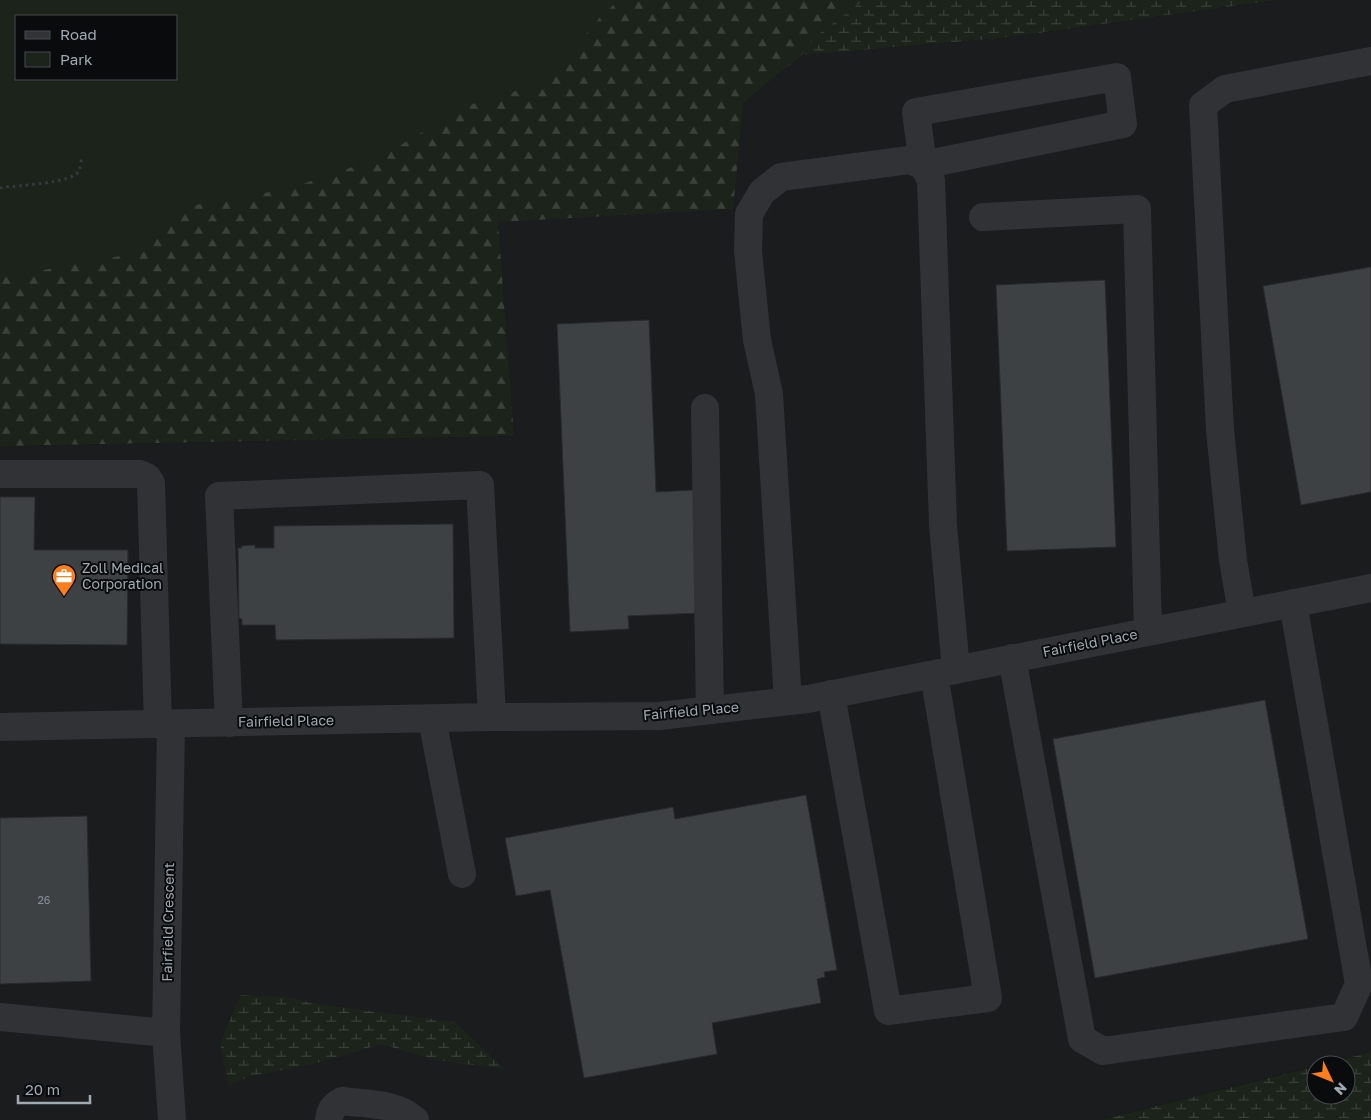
<svg xmlns="http://www.w3.org/2000/svg" width="1371" height="1120" viewBox="0 0 1371 1120" font-family="'Golos Text',sans-serif">
	<style>
		.built { fill: #1b1c1e }
		.green { fill: #1c231b; fill-rule: evenodd }
		.forest { fill: url(#forest-firs) }
		.wetland { fill: url(#wetland-marsh) }
		.building { fill: #3e4144; stroke: #292a2d }
		.lines { fill: none; stroke-linecap: round; stroke-linejoin: round }
		.path { stroke: #363a3d; stroke-width: 3; stroke-dasharray: 2.5 4; stroke-linecap: butt }
		.minor { stroke: #303236; stroke-width: 28 }
		.labels { text-anchor: middle; stroke-width: 4; stroke-linejoin: round; paint-order: stroke }
		.number-label { font-size: 11px; fill: #879097 }
		.poi-label { font-size: 14px; fill: #9faab3; stroke: #0a0b0c; text-anchor: start }
		.street-label { font-size: 14px; fill: #9faab3; stroke: #0a0b0c }
	</style>
	<defs>
		<pattern id="forest-firs" width="22" height="20" patternUnits="userSpaceOnUse" patternTransform="scale(1.25)"><rect width="22" height="20" fill="#1c231b"/><path d="M5 1l3.5 6h-7zM16 11l3.5 6h-7z" fill="#3a403a"/></pattern>
		<pattern id="wetland-marsh" width="20" height="14" patternUnits="userSpaceOnUse" patternTransform="scale(1.25)"><rect width="20" height="14" fill="#1c231b"/><path d="M1 5h8M5 5V1M11 12h8M15 12V8" fill="none" stroke="#3a403a"/></pattern>
	</defs>
	<rect width="100%" height="100%" fill="#0f1011"/>
	<path class="built" d="M1276,0H1371V1052L1100,1120H0V446L514,436L492,147L743,103L802,55L1001,38Z"/>
	<path class="green" d="M0,0H1276L1001,38L802,55L743,103L492,147L514,436L0,446ZM16,16H176V79H16Z"/>
	<path class="forest" d="M619,0H864L812,39L802,55L743,103L733,209L498,222L514,436L0,446V278L142,252L178,208L287,189L379,158L466,106L546,82L601,16Z"/>
	<path class="wetland" d="M864,0H1276L1001,38L802,55L812,39Z
		M241,995L285,997L324,1005L455,1022L504,1069L436,1060L381,1044L317,1063L248,1077L229,1085L220,1043Z
		M1371,1052V1120H1100L1316,1066V1095H1346V1065H1320Z"/>
	<path class="building" d="M1371,267V492L1301,505L1263,286Z
		M1105,280L1116,547L1007,551L996,285Z
		M649,320L656,492L694,490L699,613L628,616L629,629L570,632L557,324Z
		M0,497H35L34,550H128L127,645L0,644Z
		M453,524L454,638L276,640L275,625H242V619L239,618L238,548H242L241,546L255,545V548H274V526Z
		M1265,700L1308,939L1095,978L1053,739Z
		M806,795L837,970L824,972L825,977L817,979L821,1003L712,1023L717,1054L584,1078L550,890L516,896L505,838L673,807L675,819Z
		M87,816L91,981L0,984V818Z"/>
	<g class="lines">
		<path class="path" d="M0,188C17,185 71,184 79,171C81,167 81,160 82,156"/>
		<path class="minor" d="M1117,77L1123,124L923,165L916,112Z
			M983,217L1137,209L1148,632
			M705,408L710,710
			M0,474H140L147,477L151,483L158,724
			M1242,613L1233,560L1220,430L1203,105L1225,89L1371,61
			M1012,658L1082,1039L1103,1051L1344,1017L1359,984L1293,603
			M831,694L888,1011L988,998L934,674
			M788,701L769,394L757,340L748,251L749,214L762,192L781,177L909,160L923,165L931,180L943,525L956,670
			M432,719L462,874
			M229,723L219,496L480,485L492,717
			M171,724L166,1033L172,1120
			M0,727L492,717L659,716L808,699L1371,588
			M0,1017L166,1033
			M329,1120C330,1110 333,1106 342,1101C366,1104 397,1103 415,1120"/>
	</g>
	<defs>
		<g id="office-pin" transform="scale(1.25)"><path d="M0 17L-7.5 6A9.5 9.5 0 1 1 7.5 6Z" fill="#fc7d1c" stroke="#0a0b0c"/><path d="M-6-3h4V-5.5h4V-3h4V5H-6ZM-1-4.5V-3h2v-1.5ZM-6 0V1H6V0Z" fill="#fff"/></g>
	</defs>
	<g fill-rule="evenodd">
		<use href="#office-pin" x="64" y="576"/>
	</g>
	<g class="labels">
		<g class="number-label">
			<text x="44" y="904">26</text>
		</g>
		<g class="poi-label">
			<text x="82" y="573">Zoll Medical<tspan x="82" dy="16">Corporation</tspan></text>
		</g>
		<g class="street-label">
			<text transform="translate(1090 643) rotate(-11)" y="5">Fairfield Place</text>
			<text transform="translate(691 711) rotate(-5)" y="5">Fairfield Place</text>
			<text transform="translate(286 721) rotate(-1)" y="5">Fairfield Place</text>
			<text transform="translate(168 922) rotate(-89)" y="5">Fairfield Crescent</text>
		</g>
	</g>
	<rect x="15" y="15" width="162" height="65" fill="#0a0b0c" stroke="#464b4f"/>
	<rect x="25" y="31" width="25" height="8" fill="#303236" stroke="#464b4f"/>
	<text x="60" y="40" font-size="15" fill="#9faab3">Road</text>
	<rect x="25" y="52" width="25" height="15" fill="#1c231b" stroke="#464b4f"/>
	<text x="60" y="65" font-size="15" fill="#9faab3">Park</text>
	<g transform="translate(1331 1080) rotate(133)"><circle r="24" fill="#0a0b0c" stroke="#464b4f"/>
	<path d="M0-4L9 19L0 12L-9 19Z" fill="#fc7d1c"/>
	<text y="-8" font-size="14" font-weight="bold" text-anchor="middle" fill="#9faab3">N</text>
	</g>
	<path d="M18 1095v8h72v-8" fill="none" stroke="#9faab3" stroke-width="2.5"/>
	<text x="25" y="1095" font-size="15" fill="#9faab3" stroke="#0a0b0c" stroke-width="4" paint-order="stroke">20 m</text>
</svg>
